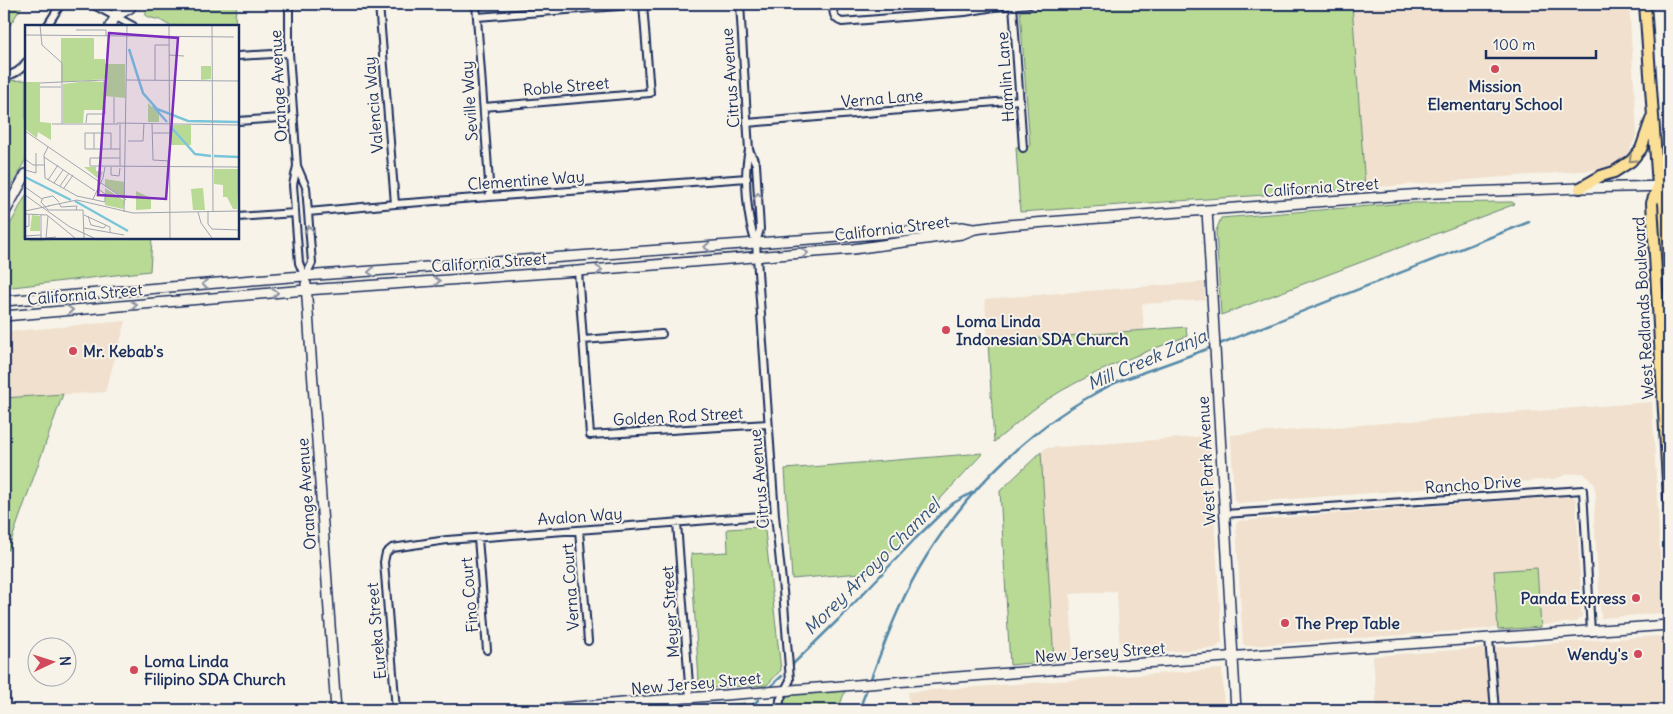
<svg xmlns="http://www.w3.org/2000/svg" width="1673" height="714" viewBox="0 0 1673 714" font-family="Delius,sans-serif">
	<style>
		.built { fill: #f0e0cd }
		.green { fill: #b8da94; stroke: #6a8479 }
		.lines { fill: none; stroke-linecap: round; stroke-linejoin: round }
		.stream { stroke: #5589a9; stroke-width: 2.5 }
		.street-casing { stroke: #1b2f5e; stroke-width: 10 }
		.secondary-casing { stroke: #1b2f5e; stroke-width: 12 }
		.primary-casing { stroke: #1b2f5e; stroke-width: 14 }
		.street { stroke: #f7f3e8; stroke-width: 6 }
		.secondary { stroke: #f7f3e8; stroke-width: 9 }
		.primary { stroke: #fbdf96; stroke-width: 10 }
		.oneway { stroke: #8b877a }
		.oneway2 { stroke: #8991a3 }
		.poi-dot { fill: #d1495b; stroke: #f7f3e8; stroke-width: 2 }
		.labels { text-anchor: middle; stroke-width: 4; stroke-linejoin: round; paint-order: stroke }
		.street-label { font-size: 16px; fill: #1b2f5e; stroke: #f7f3e8 }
		.poi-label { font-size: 16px; font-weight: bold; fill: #1b2f5e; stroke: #f7f3e8; text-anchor: start }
		.water-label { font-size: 18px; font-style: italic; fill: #33547d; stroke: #f7f3e8 }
		.inset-river { fill: none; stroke: #7bc5db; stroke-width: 2.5 }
		.inset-road { fill: none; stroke: #9fa5b1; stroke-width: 1 }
		.view { fill: #7b2cbf; fill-opacity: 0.15; stroke: #7b2cbf; stroke-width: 2.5 }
		.inset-edge { fill: none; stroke: #1b2f5e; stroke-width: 2.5 }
	</style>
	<rect width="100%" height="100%" fill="#f7f3e8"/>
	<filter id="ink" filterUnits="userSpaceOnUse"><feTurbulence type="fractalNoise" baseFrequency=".02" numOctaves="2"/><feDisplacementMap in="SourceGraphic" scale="10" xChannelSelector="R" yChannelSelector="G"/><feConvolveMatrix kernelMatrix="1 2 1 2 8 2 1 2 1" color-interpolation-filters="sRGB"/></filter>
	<g filter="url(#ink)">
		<path class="built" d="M1352,4H1629L1637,134L1626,158L1612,166L1605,169L1365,188Z
			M1204,282L1205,300L1142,304L1144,330L988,342L985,299Z
			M126,321L105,392L4,398V332Z
			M1652,402L1663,611L1661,613L1601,618L1594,517L1596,495L1594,483L1583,473L1569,474L1554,479L1238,503L1234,500L1231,435Z
			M1209,436L1222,642L1216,648L1120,655L1117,591L1070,594L1073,659L1054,661L1041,452L1046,448Z
			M1572,496L1576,499L1582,616L1577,622L1541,625L1537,568L1494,572L1498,628L1246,646L1243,643L1236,524L1239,521Z
			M1658,636L1663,638L1666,649L1661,681L1662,710H1377L1373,656Z
			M1222,669L1224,710H909L908,692Z"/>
		<path class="green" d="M4,4H23L4,35Z
			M150,4H237L235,16L236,26H170L160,20L148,17L145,14Z
			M878,4H969L879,10Z
			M1111,4H1352L1365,188L1020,212L1016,147L1030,146L1020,11Z
			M26,80V159L4,198V81Z
			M26,195V238H152L150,271L4,288V236Z
			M1512,202L1515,204L1221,315L1216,231L1221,218L1406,203Z
			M1186,327L1187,336C1138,355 1089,372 1045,401C1027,413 1011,429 994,442L988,342Z
			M63,394L8,550L4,551V398Z
			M1041,452L1054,661L1010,665L1000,491Z
			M983,453L872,572L792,579L785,469Z
			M760,527L765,531L781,670L767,685L706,688L699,682L691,554L728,552L727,529Z
			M1537,568L1541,627L1498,630L1494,571Z
			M845,691L838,710H783C782,701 786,697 795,694Z
			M745,703L738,710H659Z"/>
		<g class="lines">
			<path class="stream" d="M1217,345L1529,222
				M792,665L839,619L915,539L950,505L973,492
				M870,681C886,639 902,595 926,557C971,485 1034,424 1109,386C1120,380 1133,377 1144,372C1167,364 1189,356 1212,347
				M770,687L782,676
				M748,710L758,700
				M859,710L868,686"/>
			<g class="street-casing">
				<path id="street" d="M92,4L133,26
					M289,4V53L297,166L293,185L299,263L305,277
					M379,4L395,204
					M476,4L490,196
					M740,4L749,150C743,175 747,220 756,243L775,515L783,591L790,680L780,700L779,710
					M833,4C833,12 833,19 842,22L965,12L994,7L1030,4
					M1013,5L1023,148
					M477,17L645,4
					M47,26L61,4
					M238,56L289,53
					M4,76C14,75 21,71 26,62
					M484,107L650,93L643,4
					M238,121L294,117
					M747,123L1020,100
					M749,150L756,164L760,229L756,243
					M297,166L306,187L312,263L305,277
					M308,212L395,204L747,178
					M238,217L295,213
					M578,271L590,435L768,424
					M583,340L662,334
					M1224,514L1583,490L1591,632
					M677,523L690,698
					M579,530L588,641
					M478,538L487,650
					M1489,639L1495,710
					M396,710L384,562L386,553L392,548L447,540L775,515"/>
			</g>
			<g class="secondary-casing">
				<path id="secondary" d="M116,16L130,8L132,4
					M110,26L116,16L118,4
					M1207,210L1236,710
					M4,214L26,174
					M306,284L336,710
					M4,301L290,277L853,236L962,227L973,229
					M4,316L306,290L578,271L853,249L962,234L975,229L1007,225L1436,193L1580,188L1669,186
					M533,710L1061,669L1669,625"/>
			</g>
			<g class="primary-casing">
				<path id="primary" d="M1645,4L1658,186L1664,203L1669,286
					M1658,186L1652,203L1669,499
					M1580,188L1601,176L1614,172L1631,161L1641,149L1652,117"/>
			</g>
			<use href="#street" class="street"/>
			<use href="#secondary" class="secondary"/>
			<use href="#primary" class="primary"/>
		</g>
		<defs><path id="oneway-chevron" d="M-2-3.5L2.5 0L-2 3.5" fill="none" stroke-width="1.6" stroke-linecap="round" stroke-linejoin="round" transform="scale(1.25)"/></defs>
		<use class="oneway" href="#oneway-chevron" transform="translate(1632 159) rotate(137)"/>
		<g class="oneway2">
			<use href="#oneway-chevron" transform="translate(758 196) rotate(-94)"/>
			<use href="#oneway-chevron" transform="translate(309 229) rotate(-94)"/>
			<use href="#oneway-chevron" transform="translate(707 247) rotate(176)"/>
			<use href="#oneway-chevron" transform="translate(805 253) rotate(-4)"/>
			<use href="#oneway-chevron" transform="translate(599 270) rotate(-5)"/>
			<use href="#oneway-chevron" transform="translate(371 272) rotate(176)"/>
			<use href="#oneway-chevron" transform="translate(437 281) rotate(-4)"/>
			<use href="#oneway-chevron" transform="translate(205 284) rotate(176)"/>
			<use href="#oneway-chevron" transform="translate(275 293) rotate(-5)"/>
			<use href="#oneway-chevron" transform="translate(134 305) rotate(-5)"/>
			<use href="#oneway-chevron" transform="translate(70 310) rotate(-5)"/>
		</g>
	</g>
	<g class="poi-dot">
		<circle cx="1495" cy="69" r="5"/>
		<circle cx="946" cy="330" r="5"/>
		<circle cx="73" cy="351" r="5"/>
		<circle cx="1636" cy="598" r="5"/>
		<circle cx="1285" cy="623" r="5"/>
		<circle cx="1638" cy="654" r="5"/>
		<circle cx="134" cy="670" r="5"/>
	</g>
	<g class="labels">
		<g class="street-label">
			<text transform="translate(1005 77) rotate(-94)" y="6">Hamlin Lane</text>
			<text transform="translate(730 78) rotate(-94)" y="6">Citrus Avenue</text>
			<text transform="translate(278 86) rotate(-93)" y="6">Orange Avenue</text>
			<text transform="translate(566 86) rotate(-5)" y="6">Roble Street</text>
			<text transform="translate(882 98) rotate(-5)" y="6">Verna Lane</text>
			<text transform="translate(469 101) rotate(-94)" y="6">Seville Way</text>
			<text transform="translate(373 105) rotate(-95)" y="6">Valencia Way</text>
			<text transform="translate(526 180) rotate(-4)" y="6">Clementine Way</text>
			<text transform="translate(1321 187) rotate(-4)" y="6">California Street</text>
			<text transform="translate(892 228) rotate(-7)" y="6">California Street</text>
			<text transform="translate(489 262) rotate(-4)" y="6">California Street</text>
			<text transform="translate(85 294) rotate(-5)" y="6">California Street</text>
			<text transform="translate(1643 308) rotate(-93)" y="6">West Redlands Boulevard</text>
			<text transform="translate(678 416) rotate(-3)" y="6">Golden Rod Street</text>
			<text transform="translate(1206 461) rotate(-93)" y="6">West Park Avenue</text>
			<text transform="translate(759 479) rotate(-95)" y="6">Citrus Avenue</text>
			<text transform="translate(1473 484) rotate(-4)" y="6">Rancho Drive</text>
			<text transform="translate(306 494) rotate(-94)" y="6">Orange Avenue</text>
			<text transform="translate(580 516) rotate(-4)" y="6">Avalon Way</text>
			<text transform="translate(570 587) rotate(-94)" y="6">Verna Court</text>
			<text transform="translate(469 595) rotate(-95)" y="6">Fino Court</text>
			<text transform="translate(670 612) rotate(-94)" y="6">Meyer Street</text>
			<text transform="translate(376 631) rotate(-95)" y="6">Eureka Street</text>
			<text transform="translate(1100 652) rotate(-4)" y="6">New Jersey Street</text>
			<text transform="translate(696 683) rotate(-5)" y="6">New Jersey Street</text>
		</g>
		<g class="poi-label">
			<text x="1495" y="92" text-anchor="middle">Mission<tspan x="1495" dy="18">Elementary School</tspan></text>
			<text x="956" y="327">Loma Linda<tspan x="956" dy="18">Indonesian SDA Church</tspan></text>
			<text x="83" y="357">Mr. Kebab's</text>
			<text x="1626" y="604" text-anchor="end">Panda Express</text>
			<text x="1295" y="629">The Prep Table</text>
			<text x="1628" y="660" text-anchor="end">Wendy's</text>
			<text x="144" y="667">Loma Linda<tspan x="144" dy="18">Filipino SDA Church</tspan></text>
		</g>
		<g class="water-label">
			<text transform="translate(1147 360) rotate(-23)" y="6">Mill Creek Zanja</text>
			<text transform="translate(872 567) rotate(-45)" y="6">Morey Arroyo Channel</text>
		</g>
	</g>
	<g transform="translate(25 25)">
		<rect width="214" height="214" fill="#f7f3e8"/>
		<path d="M36,13H69V34H80V39H100V73L80,71V54L36,57ZM176,41H186V54L176,55ZM63,56L79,57V85H59L58,98H38V59ZM0,57H15V97L26,98V115L13,107L12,113L0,104ZM123,78L134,89V97H123ZM146,100H166V120H163ZM145,102L161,120H146ZM59,142H71V146L78,147L75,155ZM189,144H214L212,184H208L202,172H198V160L189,159ZM80,154L100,157V173L80,161ZM80,163L100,176L98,184L80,180ZM178,163L180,185H168L166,164ZM111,166L126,173V184L111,185ZM7,190L15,191V206H5Z" fill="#b8da94"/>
		<path class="inset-river" d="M104,24L118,68L132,84L163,96L214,97M128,81L142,97M146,102L170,129L186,131M189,131L214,132M0,152L46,175M50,176L103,206"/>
		<path class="inset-road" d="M15,0L17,20L37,38V99M144,0L145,213M187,0L188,186M51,5H81V11M0,10L209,12M144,30L159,31M101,55L214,56M130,55V20H144M15,58L79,55L80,89H62L61,98M15,62H36M89,72V98M77,98V124M92,98L214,100M127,98L128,135L144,136M27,99H93M95,99V141M0,106L101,175M69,108V124M128,108H145M103,116H118L119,98M23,122L19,130L20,153L52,171L80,177V169L72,163M86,124V108H60V124H95M19,132L70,166M95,133H65V141L214,142M0,134L8,140H19M86,142V150L94,151L95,143M0,145L11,148V128M23,155L33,140M29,158L38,145M35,161L44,148M0,162L17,174M39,163L48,150M0,170L45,202L69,213M68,174L78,153L80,142M34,177L28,171L18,173L16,177L23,185H58M34,178L36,182L52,181L51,185M23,181L52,175L108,188L214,186M58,185L59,213M0,186L24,181M183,186V199L187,204L214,205M99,187L102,0M173,187L176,198L187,213M0,189L22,190L50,213M16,190V213M59,190L85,202V208M23,191L21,213L31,212M63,191L66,200L79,203L81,200M0,202L4,201V190M59,203L99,210M0,211L16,210"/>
		<path class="view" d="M84,8L153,13L141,174L73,170Z"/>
		<rect width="214" height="214" class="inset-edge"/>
	</g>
	<rect width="1673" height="714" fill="none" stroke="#f7f3e8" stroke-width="20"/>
	<rect x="10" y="10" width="1653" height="694" fill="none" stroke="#1b2f5e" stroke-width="2" filter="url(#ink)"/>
	<g transform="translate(52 662) rotate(86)"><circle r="24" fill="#f7f3e8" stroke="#9fa5b1"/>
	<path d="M0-4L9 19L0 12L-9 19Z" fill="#d1495b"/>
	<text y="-8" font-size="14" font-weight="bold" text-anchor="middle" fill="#1b2f5e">N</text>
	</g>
	<path d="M1486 50v8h110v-8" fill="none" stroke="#1b2f5e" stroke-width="2.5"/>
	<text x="1493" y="50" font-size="15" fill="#1b2f5e" stroke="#f7f3e8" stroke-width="4" paint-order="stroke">100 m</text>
</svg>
